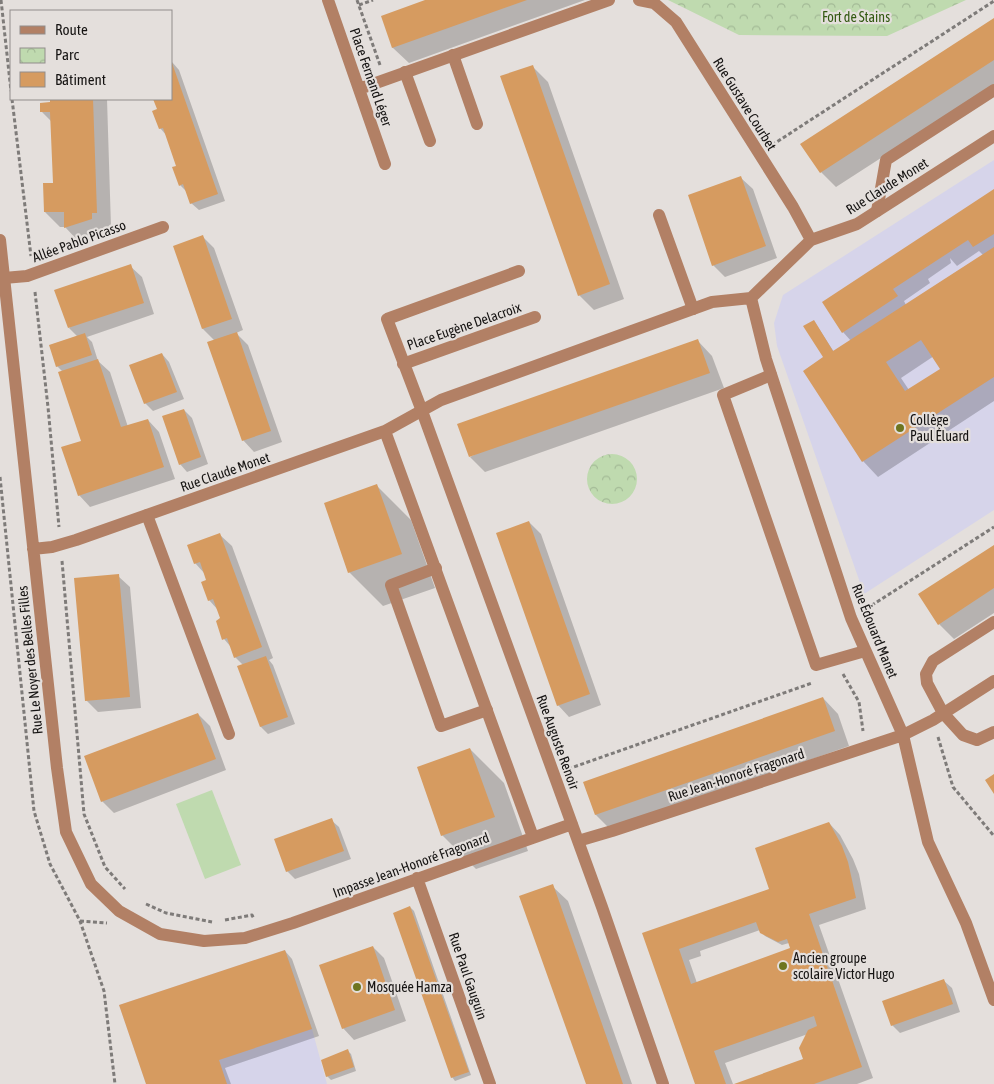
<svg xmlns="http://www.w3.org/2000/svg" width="994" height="1084" viewBox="0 0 994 1084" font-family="'Asap Condensed',sans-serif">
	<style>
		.education { fill: #d6d4ea }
		.grass { fill: #bfdaaf }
		.park { fill: url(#park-crowns) }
		.shadow { fill: #0003; fill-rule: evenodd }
		.building { fill: #d69b60; fill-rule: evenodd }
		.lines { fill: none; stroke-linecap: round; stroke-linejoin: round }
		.path { stroke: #7e7b79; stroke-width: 3; stroke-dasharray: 4 2.5; stroke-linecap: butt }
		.lane { stroke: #b28065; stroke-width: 12 }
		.street { stroke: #b28065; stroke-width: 12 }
		.poi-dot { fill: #6e751f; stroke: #e4dfdc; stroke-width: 2 }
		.labels { text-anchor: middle; stroke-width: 4.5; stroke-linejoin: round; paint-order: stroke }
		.park-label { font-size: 14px; fill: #335912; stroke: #e4dfdc }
		.street-label { font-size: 14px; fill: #151312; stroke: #e4dfdc }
		.poi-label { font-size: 14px; fill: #151312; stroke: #e4dfdc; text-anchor: start }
	</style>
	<defs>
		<pattern id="park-crowns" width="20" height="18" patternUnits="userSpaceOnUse" patternTransform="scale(1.25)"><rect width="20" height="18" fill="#bfdaaf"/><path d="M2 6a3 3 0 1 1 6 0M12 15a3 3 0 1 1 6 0" fill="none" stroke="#a3ba96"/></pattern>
	</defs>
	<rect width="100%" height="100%" fill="#e4dfdc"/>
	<path class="education" d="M994,160V510L864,594L777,346L774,323L783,295Z
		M285,950L312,1029L327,1084H146L119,1005Z"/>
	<path class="grass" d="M212,790L241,865L205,879L176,804Z"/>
	<path class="park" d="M668,0H966L887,36L739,35Z
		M587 479a25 25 0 1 1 50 0a25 25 0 1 1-50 0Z"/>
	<path class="shadow" d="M429,0H585L409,63L393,48L383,16Z
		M994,19V85L836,187L821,172Z
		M172,62L179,70L225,201L199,210L191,203L187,192L180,185L178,166L167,136L160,128L159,110L155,99H171Z
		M533,67L548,82L624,299L594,310L579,295Z
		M51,99H107L111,227H106V234L80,243L65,227H60L45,212L54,184L52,122L42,112L51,103Z
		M741,178L753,189L777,258L725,277L713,265Z
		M994,191V401L878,477L863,461L814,321L834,352L851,341L843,332ZM979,251L983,255L906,305L904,301L930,283L928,279L951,263L950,258L957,266ZM934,356L942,369L909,390L901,378Z
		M203,237L214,248L243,330L236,333L248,345L282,442L254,452L243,440L215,341L203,329Z
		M130,266L142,277L154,314L87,337L92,342L98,361L110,372L128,427L148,420L159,432L175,479L90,507L79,495L83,442L63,372L57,366L78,337L69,328Z
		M697,340L712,356L724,388L485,472L470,457Z
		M162,354L169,362L184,399L153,411L145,403Z
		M184,410L192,418L208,464L187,472L180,464Z
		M377,486L411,520L435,588L383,606L349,572Z
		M529,522L541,534L601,705L569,717L558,705Z
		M220,535L232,546L273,658L269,660L273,665L295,724L268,734L261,727L243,665L235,657L231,647L224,639L222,619L218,610L209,600L208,581L205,574L195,563Z
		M994,546V613L954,639L939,624Z
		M118,576L130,587L141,708L98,712L86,700Z
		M823,698L838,714L849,746L611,830L596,815L584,783Z
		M198,714L210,726L226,770L114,813L102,801Z
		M470,749L504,783L528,851L476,869L442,835Z
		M331,820L339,827L351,859L295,879L287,871Z
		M829,823L840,835L853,859L859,874L866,909L819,925L873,1078L857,1084H737L805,1060L808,1034L725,1063L733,1084H696L644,934L771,889ZM760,930L765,936L782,945L789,943L791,949L697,983L689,960L701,956L700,951Z
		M552,886L568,901L632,1084H587Z
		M410,907L414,911L471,1075L455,1081L452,1077Z
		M373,947L384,958L406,1021L354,1040L343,1028Z
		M285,951L292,959L319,1036L225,1068L231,1084H147Z
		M944,981L952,988L960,1012L900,1033L892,1025Z
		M348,1051L351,1054L356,1071L331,1080L327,1076Z"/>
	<path class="building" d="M425,0H527L392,48L381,16Z
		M994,18V60L820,173L800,144Z
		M171,60L218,194L190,204L183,184L179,186L172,167L176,166L163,128L159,129L152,111L157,109L153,99H171Z
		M533,65L610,284L578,296L500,76Z
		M50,99H93L97,213H92V219L64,228V212H44L43,183H53L50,112H40V103L50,102Z
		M741,176L766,246L712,266L688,195Z
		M994,189V234L973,247L968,240L893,289L898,296L842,333L822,302Z
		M203,235L232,319L202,329L173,246Z
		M994,247V377L862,462L803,371L823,357L803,326L814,320L833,351ZM921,340L940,369L905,391L886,362Z
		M131,264L144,303L68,328L54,290Z
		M237,332L271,431L242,441L207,342Z
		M85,333L92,355L56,367L49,345Z
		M698,339L710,373L469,457L457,424Z
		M162,353L177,392L144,404L129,365Z
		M98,359L121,427L148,419L164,467L78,496L61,447L81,441L58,372Z
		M184,409L201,457L179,465L162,416Z
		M377,484L402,554L348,573L324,503Z
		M529,521L590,694L557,706L496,533Z
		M220,533L262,647L234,658L227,638L222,640L216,621L220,618L213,599L208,601L201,582L206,580L200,562L194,564L187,545Z
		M994,545V588L938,625L918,594Z
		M119,574L130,697L85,701L74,578Z
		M266,656L288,717L260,727L237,666Z
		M823,697L835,731L595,815L583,782Z
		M198,713L216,759L101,802L84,756Z
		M470,748L495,817L441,836L417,767Z
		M994,774V794L985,780Z
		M332,818L344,851L286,872L274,839Z
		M829,822L842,846L848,862L856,898L809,914L862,1067L814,1084H734L803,1059L799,1048L808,1030L817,1026L814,1016L714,1051L726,1084H695L642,933L769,889L755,848ZM756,922L760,933L778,942L787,939L790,948L691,984L679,949Z
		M553,884L623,1084H586L519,896Z
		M410,906L469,1072L451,1078L393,913Z
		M373,946L395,1010L342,1029L319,965Z
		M285,950L312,1029L219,1060L227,1084H146L119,1005Z
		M944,979L953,1004L891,1026L882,1001Z
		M348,1049L354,1067L326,1077L321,1060Z"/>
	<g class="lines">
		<path class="path" d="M1,0L11,91
			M357,0L380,65
			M359,5L373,0
			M12,99L31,256
			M772,145L994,1
			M35,292L48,407L59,527
			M0,477L34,811L50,864L80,921L104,991L115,1084
			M62,561L84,814L105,867L125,889
			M866,609L994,527
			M843,674L859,702L863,731
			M938,737L953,787L994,836
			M568,769L812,683
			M146,904L166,913L212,922
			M225,920L252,915L254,919
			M80,921L107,923"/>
		<path class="lane" d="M453,55L477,124
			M405,72L430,141
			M877,211L886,160L994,90
			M659,215L693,309
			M403,364L535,317
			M771,375L723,395L816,665L865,651
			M422,411L387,319L519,271
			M147,515L229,734
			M436,568L391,585L441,726L487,710
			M994,622L933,661L926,674L927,683L943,713L963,735L977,740L994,732
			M903,735L933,720L994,681"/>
		<path class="street" d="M328,0L385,164
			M639,0L654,3L676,22L793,207L811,240
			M359,89L609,0
			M0,240L57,768L66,832L91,884L119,911L160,934L204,941L245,938L293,923L572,824
			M4,278L27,276L163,227
			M751,298L766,359L851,618L903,735L928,842L966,923L994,1000
			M751,298L811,240L857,224L994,136
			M422,411L602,907L663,1084
			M385,431L533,837
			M33,549L52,547L76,540L385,431L441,400L712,302L751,298
			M578,841L612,831L903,735
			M417,878L490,1084"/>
	</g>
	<g class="poi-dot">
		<circle cx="900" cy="428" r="5"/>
		<circle cx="783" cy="966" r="5"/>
		<circle cx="357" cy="987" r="5"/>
	</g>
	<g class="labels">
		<g class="park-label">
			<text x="856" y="22">Fort de Stains</text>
		</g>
		<g class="street-label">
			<text transform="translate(371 77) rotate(71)" y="5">Place Fernand Léger</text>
			<text transform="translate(745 104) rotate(58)" y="5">Rue Gustave Courbet</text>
			<text transform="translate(887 186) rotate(-32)" y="5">Rue Claude Monet</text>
			<text transform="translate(79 241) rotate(-20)" y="5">Allée Pablo Picasso</text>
			<text transform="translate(464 326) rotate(-19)" y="5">Place Eugène Delacroix</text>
			<text transform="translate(225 472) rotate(-19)" y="5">Rue Claude Monet</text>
			<text transform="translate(875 631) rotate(68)" y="5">Rue Édouard Manet</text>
			<text transform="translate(30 660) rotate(-96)" y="5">Rue Le Noyer des Belles Filles</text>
			<text transform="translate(558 742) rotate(70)" y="5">Rue Auguste Renoir</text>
			<text transform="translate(736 775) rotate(-18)" y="5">Rue Jean-Honoré Fragonard</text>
			<text transform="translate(411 865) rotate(-20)" y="5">Impasse Jean-Honoré Fragonard</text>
			<text transform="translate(468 976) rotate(71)" y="5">Rue Paul Gauguin</text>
		</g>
		<g class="poi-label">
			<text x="910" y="425">Collège<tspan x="910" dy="16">Paul Éluard</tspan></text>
			<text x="793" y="963">Ancien groupe<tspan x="793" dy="16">scolaire Victor Hugo</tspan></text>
			<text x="367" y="992">Mosquée Hamza</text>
		</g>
	</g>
	<rect x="10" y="10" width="162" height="90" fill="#e4dfdc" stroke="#918d8b"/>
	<rect x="20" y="26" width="25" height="8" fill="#b28065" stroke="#918d8b"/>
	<text x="55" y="35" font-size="15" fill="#151312">Route</text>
	<rect x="20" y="48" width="25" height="15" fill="url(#park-crowns)" stroke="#918d8b"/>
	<text x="55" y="60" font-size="15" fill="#151312">Parc</text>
	<rect x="20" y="72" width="25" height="15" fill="#d69b60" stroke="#918d8b"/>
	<text x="55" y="85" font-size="15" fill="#151312">Bâtiment</text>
</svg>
